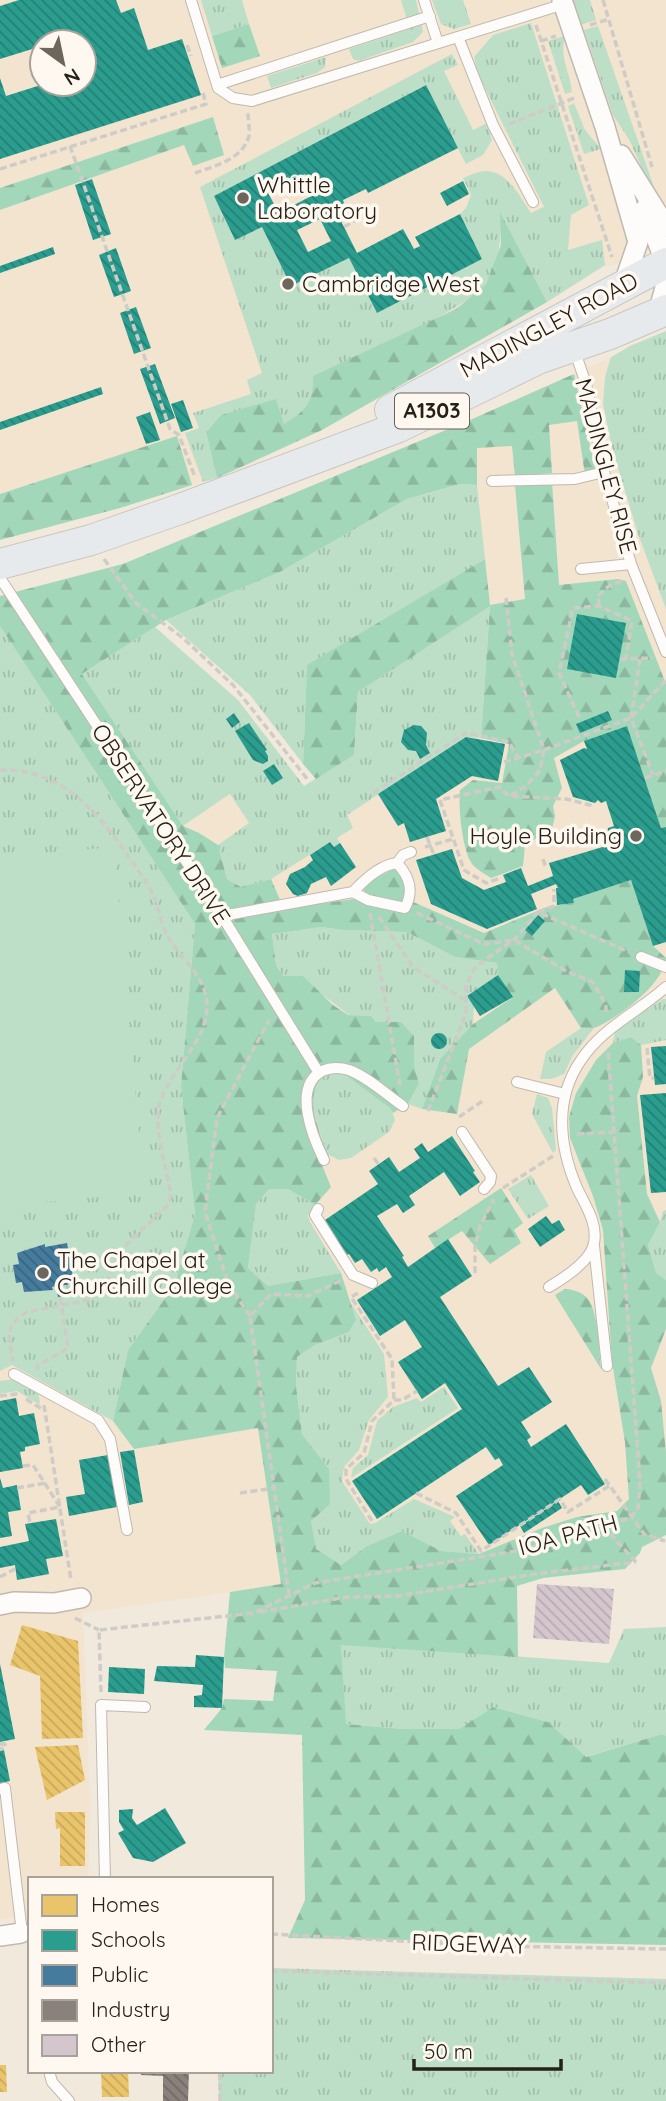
<svg xmlns="http://www.w3.org/2000/svg" width="666" height="2101" viewBox="0 0 666 2101" font-family="Quicksand,sans-serif">
	<style>
		.built { fill: #f2e4ce; fill-rule: evenodd }
		.grass { fill: url(#grass-tufts) }
		.forest { fill: url(#forest-firs) }
		.pitch { fill: #bddfc8 }
		.homes { fill: url(#homes-back-hatch) }
		.schools { fill: url(#schools-back-hatch); fill-rule: evenodd }
		.public { fill: url(#public-back-hatch) }
		.industry { fill: url(#industry-back-hatch) }
		.building { fill: url(#building-back-hatch) }
		.lines { fill: none; stroke-linecap: round; stroke-linejoin: round }
		.service-casing { stroke: #c0b9af; stroke-width: 12 }
		.minor-casing { stroke: #c0b9af; stroke-width: 22 }
		.primary-casing { stroke: #cac6c0; stroke-width: 32 }
		.path { stroke: #cfccc8; stroke-width: 3.5; stroke-dasharray: 7 3.5; stroke-linecap: butt }
		.service { stroke: #fdfcfa; stroke-width: 10 }
		.minor { stroke: #fdfcfa; stroke-width: 19 }
		.primary { stroke: #e7eaec; stroke-width: 30 }
		.path-bridge { stroke: #cfccc8; stroke-width: 3.5; stroke-dasharray: 7 3.5; stroke-linecap: butt }
		.poi-dot { fill: #6c665d; stroke: #fef8f0; stroke-width: 2.5 }
		.labels { text-anchor: middle; stroke-width: 7; stroke-linejoin: round; paint-order: stroke }
		.shield { fill: #fef8f0; stroke: #666159; stroke-width: 2 }
		.shield-label { font-size: 21px; font-weight: bold; fill: #252018 }
		.poi-label { font-size: 23px; fill: #252018; stroke: #fef8f0; text-anchor: start }
		.street-label { font-size: 23px; fill: #252018; stroke: #fef8f0 }
	</style>
	<defs>
		<pattern id="grass-tufts" width="24" height="20" patternUnits="userSpaceOnUse" patternTransform="scale(1.75)"><rect width="24" height="20" fill="#bddfc8"/><path d="M3 7l-1-3M5 7V3M7 7l1-3M15 17l-1-3M17 17v-4M19 17l1-3" fill="none" stroke="#a2bfab"/></pattern>
		<pattern id="forest-firs" width="22" height="20" patternUnits="userSpaceOnUse" patternTransform="scale(1.75)"><rect width="22" height="20" fill="#a3d7ba"/><path d="M5 1l3.5 6h-7zM16 11l3.5 6h-7z" fill="#8cb89f"/></pattern>
		<pattern id="homes-back-hatch" width="6" height="6" patternUnits="userSpaceOnUse" patternTransform="scale(1.75)"><rect width="6" height="6" fill="#e9c46a"/><path d="M-1 5l2 2M0 0l6 6M5-1l2 2" fill="none" stroke="#c8a85b"/></pattern>
		<pattern id="schools-back-hatch" width="6" height="6" patternUnits="userSpaceOnUse" patternTransform="scale(1.75)"><rect width="6" height="6" fill="#2a9d8f"/><path d="M-1 5l2 2M0 0l6 6M5-1l2 2" fill="none" stroke="#248074"/></pattern>
		<pattern id="public-back-hatch" width="6" height="6" patternUnits="userSpaceOnUse" patternTransform="scale(1.75)"><rect width="6" height="6" fill="#457b9d"/><path d="M-1 5l2 2M0 0l6 6M5-1l2 2" fill="none" stroke="#39647f"/></pattern>
		<pattern id="industry-back-hatch" width="6" height="6" patternUnits="userSpaceOnUse" patternTransform="scale(1.75)"><rect width="6" height="6" fill="#8a817c"/><path d="M-1 5l2 2M0 0l6 6M5-1l2 2" fill="none" stroke="#716965"/></pattern>
		<pattern id="building-back-hatch" width="6" height="6" patternUnits="userSpaceOnUse" patternTransform="scale(1.75)"><rect width="6" height="6" fill="#d5c6ce"/><path d="M-1 5l2 2M0 0l6 6M5-1l2 2" fill="none" stroke="#b7aab0"/></pattern>
	</defs>
	<rect width="100%" height="100%" fill="#f1e9dc"/>
	<path class="built" d="M0,0H666V242L614,265L605,266L547,302L322,430L252,463L217,478L120,508L0,540ZM42,42H84V84H42Z
		M611,357L605,377L603,404L612,448L638,534L666,609V1525L281,1585L83,1613L90,1807L88,1879H30V1927L28,1915L0,1919V596L25,589L184,826L230,794L249,823L213,716L238,700L304,786L354,755L490,605L477,485L476,448L470,420Z"/>
	<path class="grass" d="M201,0H242L249,24L212,36Z
		M401,0H416L423,32L413,42L358,61L353,59L349,49L410,29Z
		M432,0H463L471,24L454,29L441,24Z
		M572,0H590L596,20L580,25Z
		M531,23L589,205L571,215L568,250L602,240L605,265L547,302L501,214C501,239 500,258 487,281C472,309 348,360 314,376C314,404 306,410 284,424L276,400L221,415L206,432L217,478L203,482L185,433L199,428L193,413L251,394L247,380L262,373L200,187L452,54L458,65L444,71L473,130L487,123L492,140L483,155L466,164L425,85L214,196L235,240L262,227L291,286L349,258L377,313L482,259L460,214L466,208L471,195L463,178C469,176 478,171 485,171C507,170 521,198 531,213L544,207L478,74L474,57L493,35Z
		M598,26L654,187L666,212H661L630,141L613,115L584,30Z
		M565,36C559,59 570,70 572,92L565,94L548,41Z
		M326,57L325,67L317,73L271,88L267,76Z
		M574,103L585,130L601,149L584,154L568,106Z
		M666,331V609L638,534L612,448L603,404L605,377L611,357L630,346Z
		M460,484L477,485L485,559L307,666L303,764L250,695L166,620L280,572L407,499Z
		M490,605L481,738L466,737L347,815L353,828L337,838L340,843L334,847L330,842L271,879L241,887L227,879L218,845L249,823L230,794L183,826L82,674L155,627L238,700L304,786L354,755L358,692Z
		M0,626L195,924L181,1086L195,1214L174,1286L128,1350L113,1421L12,1365L0,1371Z
		M321,927L343,930L407,932L455,957L497,963L498,975L467,996L474,1006L473,1024L440,1059L422,1109L408,1104L419,1084L414,1065L413,1035L401,1022H376L371,1016L349,1015L319,992L283,976L276,965L272,934Z
		M663,999H666V1040L641,1045L631,1037L613,1043L615,1031Z
		M581,1028H594L573,1055L564,1074L551,1079H540L546,1052Z
		M335,1073L344,1074L391,1108L395,1120L389,1132L351,1158L339,1160L329,1155C322,1141 307,1099 316,1085C321,1077 327,1076 335,1073Z
		M537,1094L548,1098L552,1108L556,1150L553,1153L532,1114Z
		M531,1175L549,1206L528,1219L508,1189Z
		M269,1188L288,1189L315,1205L308,1216L310,1222L341,1273L268,1286L248,1268L256,1204Z
		M666,1210V1280L656,1274L648,1245L660,1222L663,1211Z
		M347,1297L384,1354L388,1397L369,1420L359,1450L344,1467L342,1481L370,1524L375,1523L414,1499L455,1517L450,1521L461,1536L465,1534L479,1554L441,1551L402,1531L367,1546L341,1565L315,1549L311,1521L329,1469L302,1434L296,1386L297,1357L315,1345L349,1332L356,1320Z
		M14,1379L38,1390L40,1405L17,1391L0,1394V1381Z
		M444,1387L458,1408L351,1478L353,1468L368,1455L377,1421L393,1407L417,1398L421,1402Z
		M666,1627V1736L662,1734L585,1757L548,1722L493,1707L459,1729H403L345,1724L341,1644L609,1663L624,1629Z
		M271,1968L666,1979V2101H219L218,2071H271Z"/>
	<path class="forest" d="M249,24L260,56L222,68L212,36Z
		M213,117L224,155L193,166L184,145L0,210V188Z
		M500,212L547,302L322,430L217,478L206,432L221,415L276,399L284,424C306,410 314,403 313,376L456,309L486,284L501,245Z
		M574,374L596,472L585,475L577,421L549,425L552,473L515,476L512,446L477,448V485L460,484L407,499L280,572L166,620L82,674L183,826L199,833L218,845L227,879L241,887L271,879L284,909L354,899L381,907L411,901L484,933L547,907L573,903V899L631,880L653,946L666,958C663,985 620,1016 597,1027C592,1029 586,1028 581,1028L555,988L469,1049L457,1114L422,1109L440,1059L473,1024L512,998L498,975L497,963L455,957L407,932L343,930L321,927L272,934L276,965L283,976H303L333,1005L348,1015L371,1016L376,1022H401L414,1036V1065L419,1084L408,1104L393,1113L390,1108L344,1074C295,1069 317,1131 329,1155L322,1165L331,1187L315,1205L288,1189H269L256,1204L248,1268L268,1286L341,1273L356,1320L349,1332L315,1345L297,1357L296,1386L302,1434L329,1469L330,1504L311,1521L316,1549L341,1565L367,1546L402,1531L441,1551L479,1554L542,1528L577,1517L617,1511L629,1499L625,1442L612,1362L603,1230L593,1196L570,1138L569,1117L576,1093L596,1060L613,1043L631,1037L641,1045L643,1077L637,1096L647,1194L660,1222L648,1245L656,1273L666,1280V1329L651,1368L661,1401L666,1453V1535L642,1547L640,1553L625,1569L543,1578L517,1586L518,1657L341,1645L346,1724L403,1729H459L493,1707L548,1722L586,1757L662,1734L666,1736V1945L288,1938L305,1900L302,1735L204,1730L222,1708L224,1699L273,1701L277,1671L225,1668L224,1657L230,1592L281,1584L258,1428L134,1449L113,1421L128,1350L174,1286L195,1214L181,1086L195,924L0,626V596L123,564L470,420Z
		M177,436L192,485L120,508L0,540V494Z
		M552,482L559,585L618,579L626,581L666,684V827L661,828L627,726L584,741L554,758L562,788L553,806L555,816L552,829L525,845L523,866L491,878C485,874 476,869 472,864C462,849 458,807 460,790L473,780L502,783L509,744L481,738L490,606L358,692L354,755L316,779L303,764L307,665L485,559L490,605L525,599L515,485Z
		M393,869L403,875L407,886L405,901L400,904L364,895V885Z
		M501,1188L523,1223L514,1230L521,1243L490,1264L462,1231L435,1248L428,1236Z
		M565,1289C573,1290 580,1291 586,1297C599,1309 599,1351 601,1369L555,1295Z"/>
	<path class="pitch" d="M114,847L144,1193L0,1206V857Z"/>
	<path class="homes" d="M22,1625L78,1641L83,1738L42,1739L40,1676L10,1665Z
		M78,1745L85,1780L47,1800L35,1747Z
		M55,1812H85V1866H60V1828L56,1829Z
		M0,2065H6L7,2092H0Z
		M101,2071H128L129,2097H102Z"/>
	<path class="schools" d="M19,0H116L121,13L134,8L148,50L182,39L201,95L0,159V78L6,96L44,84H84V42H42V46L0,59V6Z
		M426,85L458,148L368,193L366,189L343,200L344,203L335,209L357,253L403,229L414,249L420,246L415,237L460,214L482,259L377,313L349,258L291,286L262,227L235,240L214,196ZM305,174L315,194L279,213L268,193ZM320,219L331,241L308,252L297,230Z
		M92,179L111,234L93,240L75,185Z
		M463,181L469,194L447,206L440,193Z
		M53,247L55,254L0,273V266Z
		M116,248L131,291L114,297L99,255Z
		M136,307L151,348L134,354L120,313Z
		M155,364L175,418L160,424L140,369Z
		M101,387L103,394L0,430V422Z
		M183,400L193,428L181,432L171,404Z
		M150,412L160,440L146,444L136,417Z
		M577,614L626,623L616,678L567,669Z
		M608,711L612,720L580,733L576,724Z
		M234,713L240,722L232,728L226,719Z
		M249,723L267,750L265,751L268,756V761L263,764L253,760L235,731Z
		M414,725L421,726L427,733L426,745L430,753L420,759L416,751L408,750L401,742L404,730Z
		M627,726L661,828L666,827V942L653,946L631,880L573,899L574,903L557,905L556,888H558L556,884L531,894L537,909L487,929L431,904L416,860L452,849L462,878L484,890L506,882L503,875L521,868L528,886L553,876L549,863L606,846L608,828L614,826L606,801L601,803L598,800L595,803L573,797L560,760L584,748L587,749L584,741Z
		M466,737L505,744L498,781L472,776L436,799L446,831L410,842L404,823L398,826L378,794Z
		M274,764L283,778L272,785L263,771Z
		M330,842L334,847L340,843L356,867L331,886L326,877L311,884L307,893L298,896L293,894L286,884L290,874L305,867L313,860L310,855Z
		M538,915L545,921L532,936L525,930Z
		M625,970L640,971L639,992H624Z
		M498,975L513,997L480,1016L467,996Z
		M431 1041a8 8 0 1 1 16 0a8 8 0 1 1-16 0Z
		M666,1046V1084L655,1085L651,1047Z
		M666,1093V1192L651,1193L640,1095Z
		M452,1136L475,1171L473,1172L480,1182L460,1196L444,1172L409,1196L415,1205L403,1213L397,1204L377,1216L404,1256L402,1257L408,1267L448,1239L472,1276L440,1297L498,1386L529,1367L552,1402L521,1422L531,1437L527,1440L531,1447L566,1424L605,1484L588,1495L581,1485L489,1545L456,1496L503,1465L499,1458L495,1460L486,1447L377,1519L352,1481L462,1409L445,1383L422,1399L398,1362L422,1347L405,1320L380,1336L357,1300L392,1277L386,1267L379,1272L377,1268L371,1272L362,1259L355,1263L349,1254L347,1255L325,1220L378,1184L369,1171L389,1157L399,1172L420,1158L414,1149L422,1143L428,1152Z
		M546,1216L552,1224L559,1220L565,1230L540,1247L528,1229Z
		M16,1398L19,1416L34,1413L40,1444L25,1447V1451L20,1452L23,1468L0,1472V1401Z
		M134,1450L143,1502L129,1505L120,1452Z
		M108,1455L117,1507L69,1516L66,1497L85,1494L79,1460Z
		M0,1478L3,1488L17,1485L21,1510L8,1512L12,1536L0,1538Z
		M558,1501L562,1508L524,1533L520,1526Z
		M56,1519L63,1556L46,1559L49,1574L17,1580L15,1565L0,1568V1547L29,1541L25,1524Z
		M196,1655L224,1657L222,1708L194,1707V1696L202,1695L203,1685L154,1681L157,1666L195,1667Z
		M0,1664L15,1739L0,1742Z
		M109,1667L145,1669L144,1694L108,1692Z
		M4,1750L10,1781L0,1783V1751Z
		M165,1808L186,1843L153,1862L133,1858L118,1833L124,1830L119,1822V1810L133,1809L132,1818L137,1825Z"/>
	<path class="public" d="M67,1243L74,1283L61,1286L63,1296L58,1297L56,1286L52,1287L53,1290L24,1292L22,1282L16,1283L13,1265L19,1264L17,1253L45,1244V1247Z"/>
	<path class="industry" d="M141,2071H189L188,2101H163V2076L141,2075Z"/>
	<path class="building" d="M537,1584L614,1589L609,1644L533,1638Z"/>
	<g class="lines">
		<g class="service-casing">
			<path id="service" d="M191,0L218,88L233,98L252,101L564,4
				M424,0L438,43
				M458,37L493,125L533,202
				M217,85L430,16
				M574,349L586,384L604,472L631,564L666,652
				M492,481L575,479L604,472
				M581,569L631,564
				M0,578L222,916L319,1073
				M397,863C410,877 414,891 405,908L368,900L353,892C364,880 380,865 397,863Z
				M397,863L403,855L411,852
				M222,916L353,892
				M641,957L666,967
				M517,1082L565,1094
				M462,1132L491,1176L490,1182L484,1189
				M324,1160C313,1138 292,1087 322,1071C331,1067 339,1067 349,1070C368,1077 387,1095 403,1106
				M318,1209L315,1215L353,1275L372,1283
				M594,1246L607,1366
				M549,1287C564,1278 591,1261 594,1243C598,1223 585,1205 577,1188C559,1146 554,1099 581,1060C602,1028 638,1012 666,987
				M14,1374L98,1420L110,1439L127,1530
				M0,1789L5,1788L22,1933
				M105,1879L101,1705L145,1707
				M49,2071L52,2082L69,2101"/>
		</g>
		<g class="minor-casing">
			<path id="minor" d="M562,0L605,127L638,242L623,286
				M621,155L666,227
				M645,209L666,264
				M658,313L666,284
				M0,1605L14,1602L54,1603L81,1598
				M0,1936L21,1933"/>
		</g>
		<g class="primary-casing">
			<path id="primary" d="M390,410L666,263
				M0,564L91,540L180,509L399,427L540,358L610,334L666,310"/>
		</g>
		<path class="path" d="M603,0L652,167
			M536,25L612,257
			M590,25L609,19
			M541,41L556,36
			M187,45L191,56
			M509,124L577,97
			M70,146L170,429L179,435L195,477
			M0,169L206,104L203,93
			M195,173C215,166 243,159 249,136C250,129 248,120 248,113
			M344,227L378,207
			M104,559L136,603L183,638L233,685L308,780
			M506,598L512,654L544,750L540,770L526,786L510,796
			M599,606L598,596L609,586L624,580
			M620,659L653,658
			M640,659L631,718L653,775
			M579,717L559,673L573,608L599,606L632,621L626,658
			M504,762L544,750L631,718L666,680
			M0,770C58,768 96,809 126,853C134,865 143,876 150,889C158,902 159,919 166,933C179,959 207,975 207,1006C207,1044 168,1070 159,1106C154,1130 167,1170 171,1195L167,1206L121,1250L103,1290L89,1300L27,1312C3,1325 10,1339 13,1362
			M645,778L666,771
			M373,793L466,733L509,742L519,759
			M425,847L453,839
			M543,859L546,868
			M498,879L486,883L464,870L440,800L499,787L509,796L566,799L594,806
			M538,912L554,906V889
			M370,913L400,1085
			M417,913L484,944L514,940L566,971L593,982L606,1005V1015
			M379,917L413,967L465,1000
			M647,1048L650,1078H654
			M428,1111L466,1013V985L476,966L514,940L538,912L629,952
			M459,1117L484,1100
			M577,1134L614,1132
			M374,1158L379,1165
			M503,1188L553,1156
			M475,1273V1246L480,1226L494,1199
			M358,1293L351,1297L392,1359L394,1400
			M250,1316L228,1283L205,1212L217,1118L269,1020
			M38,1370L37,1366L68,1348L60,1296
			M0,1396L16,1394L19,1395
			M26,1399L45,1411
			M44,1405L71,1580
			M23,1466L33,1465L60,1507L28,1513L30,1523
			M605,1479L644,1534L665,1541
			M17,1488L46,1483
			M240,1493L275,1488
			M416,1493L456,1513L481,1551L560,1499L568,1512L609,1486
			M372,1521L346,1479V1469L364,1453L372,1421L394,1400H402L417,1391
			M603,1526L636,1562
			M0,1577L15,1569
			M289,1595L250,1316L271,1294L308,1296L342,1280
			M260,1612L347,1597L398,1596L535,1574L636,1562
			M75,1618L99,1630
			M101,1692L99,1630L254,1613L315,1583L523,1550L631,1518L638,1508L640,1482L608,1050
			M0,1744H5V1748L0,1749
			M271,1934L494,1946L666,1949
			M271,1971L666,1983
			M220,2101V2071"/>
		<use href="#service" class="service"/>
		<use href="#minor" class="minor"/>
		<use href="#primary" class="primary"/>
		<path class="path-bridge" d="M427,837L434,855"/>
	</g>
	<g class="poi-dot">
		<circle cx="243" cy="198" r="7"/>
		<circle cx="288" cy="284" r="7"/>
		<circle cx="636" cy="836" r="7"/>
		<circle cx="43" cy="1273" r="7"/>
	</g>
	<g class="labels">
		<rect class="shield" x="395" y="393.5" width="74" height="35" rx="5"/>
		<g class="shield-label">
			<text x="432" y="418">A1303</text>
		</g>
		<g class="poi-label">
			<text x="257" y="193">Whittle<tspan x="257" dy="26">Laboratory</tspan></text>
			<text x="302" y="292">Cambridge West</text>
			<text x="622" y="844" text-anchor="end">Hoyle Building</text>
			<text x="57" y="1268">The Chapel at<tspan x="57" dy="26">Churchill College</tspan></text>
		</g>
		<g class="street-label">
			<text transform="translate(549 325) rotate(-28)" y="8">MADINGLEY ROAD</text>
			<text transform="translate(606 466) rotate(75)" y="8">MADINGLEY RISE</text>
			<text transform="translate(161 824) rotate(57)" y="8">OBSERVATORY DRIVE</text>
			<text transform="translate(568 1535) rotate(-15)" y="8">IOA PATH</text>
			<text transform="translate(469 1944) rotate(2)" y="8">RIDGEWAY</text>
		</g>
	</g>
	<rect x="28" y="1877" width="245" height="196" fill="#fef8f0" stroke="#a7a29a" stroke-width="2"/>
	<rect x="42" y="1895" width="35" height="21" fill="#e9c46a" stroke="#a7a29a" stroke-width="2"/>
	<text x="91" y="1912" font-size="21" fill="#252018">Homes</text>
	<rect x="42" y="1930" width="35" height="21" fill="#2a9d8f" stroke="#a7a29a" stroke-width="2"/>
	<text x="91" y="1947" font-size="21" fill="#252018">Schools</text>
	<rect x="42" y="1965" width="35" height="21" fill="#457b9d" stroke="#a7a29a" stroke-width="2"/>
	<text x="91" y="1982" font-size="21" fill="#252018">Public</text>
	<rect x="42" y="2000" width="35" height="21" fill="#8a817c" stroke="#a7a29a" stroke-width="2"/>
	<text x="91" y="2017" font-size="21" fill="#252018">Industry</text>
	<rect x="42" y="2035" width="35" height="21" fill="#d5c6ce" stroke="#a7a29a" stroke-width="2"/>
	<text x="91" y="2052" font-size="21" fill="#252018">Other</text>
	<g transform="translate(63 63) rotate(147)"><circle r="33" fill="#fef8f0" stroke="#a7a29a" stroke-width="2"/>
	<path d="M0-5L12 26L0 18L-12 26Z" fill="#6c665d"/>
	<text y="-10" font-size="19" font-weight="bold" text-anchor="middle" fill="#252018">N</text>
	</g>
	<path d="M414 2059v10h147v-10" fill="none" stroke="#252018" stroke-width="3.5"/>
	<text x="424" y="2059" font-size="21" fill="#252018" stroke="#fef8f0" stroke-width="5" paint-order="stroke">50 m</text>
</svg>
